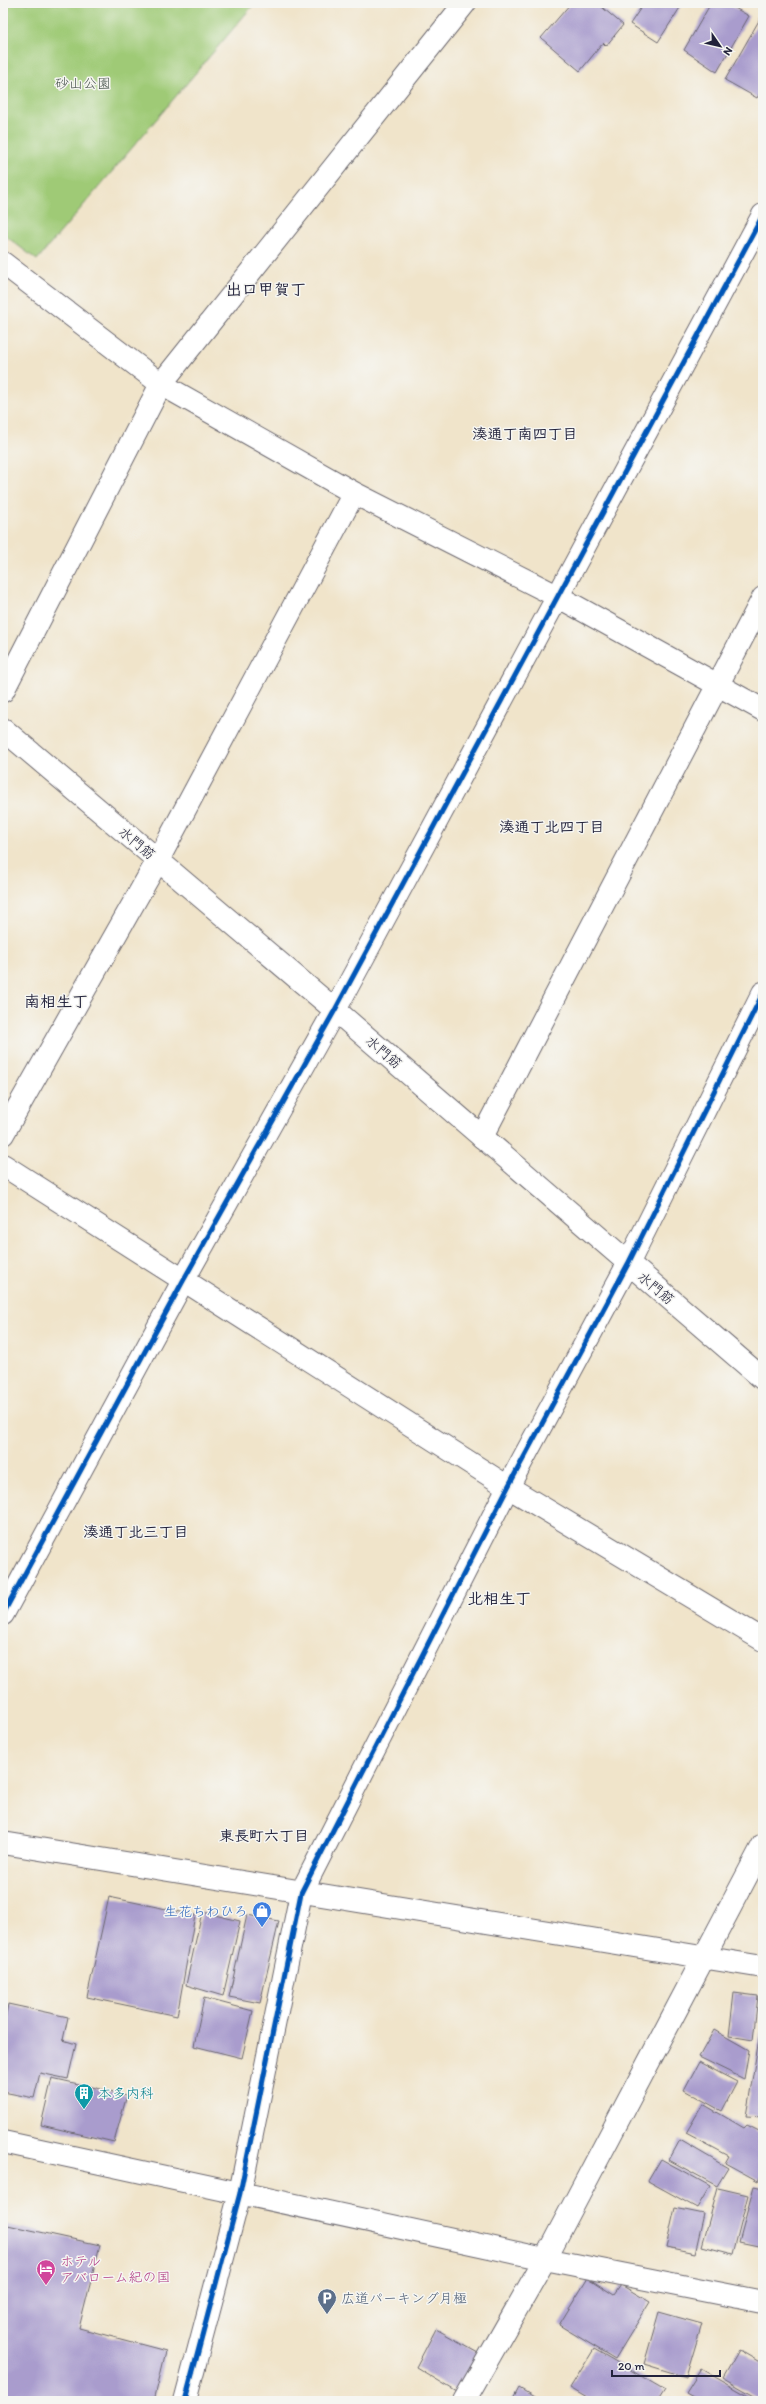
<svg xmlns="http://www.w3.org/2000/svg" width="766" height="2404" viewBox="0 0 766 2404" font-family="Itim,'Klee One',sans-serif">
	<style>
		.green { fill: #9fca76; stroke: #607658 }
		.building { fill: #a99ccd }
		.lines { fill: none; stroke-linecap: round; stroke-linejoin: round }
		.minor-casing { stroke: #6a666d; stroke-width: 24 }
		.tertiary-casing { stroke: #6a666d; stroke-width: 24 }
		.minor { stroke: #fff; stroke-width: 22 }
		.tertiary { stroke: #fff; stroke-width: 22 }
		.cycleway-casing { stroke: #f6f6f2; stroke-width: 8 }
		.cycleway { stroke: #0057b8; stroke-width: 5 }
		.labels { text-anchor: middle; stroke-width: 3; stroke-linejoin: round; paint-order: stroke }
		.park-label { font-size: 14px; fill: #48544d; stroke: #f6f6f2 }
		.street-label { font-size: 14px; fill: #22223b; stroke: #f6f6f2 }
		.shop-label { font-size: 14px; fill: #366cbe; stroke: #f6f6f2; text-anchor: end }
		.culture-label { font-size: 14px; fill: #0d838f; stroke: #f6f6f2; text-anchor: start }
		.hotel-label { font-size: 14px; fill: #b23c85; stroke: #f6f6f2; text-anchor: start }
		.service-label { font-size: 14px; fill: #4e5e75; stroke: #f6f6f2; text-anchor: start }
		.neighbourhood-label { font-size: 15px; font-weight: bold; fill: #22223b; stroke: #f6f6f2 }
		.quarter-label { font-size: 16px; font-weight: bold; fill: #22223b; stroke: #f6f6f2 }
	</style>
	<rect width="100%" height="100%" fill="#f6f6f2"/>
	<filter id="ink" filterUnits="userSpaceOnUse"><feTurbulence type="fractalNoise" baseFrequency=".025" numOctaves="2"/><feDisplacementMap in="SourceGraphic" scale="8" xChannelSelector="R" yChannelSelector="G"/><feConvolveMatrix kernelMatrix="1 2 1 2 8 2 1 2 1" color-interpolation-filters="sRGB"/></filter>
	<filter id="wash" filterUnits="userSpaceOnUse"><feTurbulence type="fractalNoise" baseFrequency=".012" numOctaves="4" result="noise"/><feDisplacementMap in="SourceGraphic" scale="16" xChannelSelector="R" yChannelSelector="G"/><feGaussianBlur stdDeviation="0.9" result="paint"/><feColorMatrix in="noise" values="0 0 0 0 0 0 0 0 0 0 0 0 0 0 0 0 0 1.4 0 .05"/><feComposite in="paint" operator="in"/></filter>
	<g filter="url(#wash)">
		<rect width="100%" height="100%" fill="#f0e4ca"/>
		<path class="green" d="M3,3H255L37,260L3,234Z"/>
		<g id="blocks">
			<path class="building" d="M571,3H597L623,25L606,46L603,43L580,71L541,38Z
				M644,3H683L658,42L630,24Z
				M711,3H726L749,16L717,72L684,50Z
				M761,17L763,18V88L757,98L725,80Z
				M109,1897L195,1915L177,2016L87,1997Z
				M202,1912L240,1921L223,1996L186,1985Z
				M247,1915L279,1921L260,2003L229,1997Z
				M734,1993L758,1996L753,2040L729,2036Z
				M204,1998L253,2011L242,2058L194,2046Z
				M8,2004L68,2017L63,2040L76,2044L68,2079L40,2073L34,2098L3,2092V2031Z
				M761,2027L763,2028V2117L746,2116Z
				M714,2030L749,2050L744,2079L699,2057Z
				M699,2062L737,2082L722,2111L684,2090Z
				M52,2078L127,2095L114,2142L41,2125Z
				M703,2104L744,2128L747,2125L763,2133V2172L758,2181L725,2163L729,2156L686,2133Z
				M680,2140L728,2168L717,2186L669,2160Z
				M661,2159L710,2186L697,2208L648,2181Z
				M754,2186L763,2188V2247L739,2242Z
				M718,2188L748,2195L733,2254L702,2246Z
				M675,2208L704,2214L695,2253L666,2247Z
				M3,2224L100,2245L79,2328L166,2351L154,2401H3Z
				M588,2278L614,2295L621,2285L650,2302L615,2359L559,2325Z
				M659,2312L702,2324L686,2377L644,2364Z
				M436,2329L479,2353L457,2392L416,2367Z
				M594,2349L665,2390L658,2401H592L570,2388Z
				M739,2350L763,2364V2401L723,2378Z
				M701,2369L757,2401H700L686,2393Z
				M519,2388L541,2401H512Z"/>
		</g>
	</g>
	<g filter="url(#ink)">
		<use href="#blocks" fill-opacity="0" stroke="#6a666d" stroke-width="1"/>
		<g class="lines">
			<g class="minor-casing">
				<path id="minor" d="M3,263L161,384L354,493L557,596L763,710
					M3,691L161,384L465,3
					M3,1134L158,860L354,493
					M482,1137L763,598
					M3,1165L508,1487L763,1640
					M3,1614L183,1281L335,1010L763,215
					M3,1843L763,1967
					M3,2142L545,2259L763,2302
					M185,2401L240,2193L301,1893L508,1487L628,1264L763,993
					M464,2401L545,2259L763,1845"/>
			</g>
			<g class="tertiary-casing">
				<path id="tertiary" d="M3,729L335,1010L763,1379"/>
			</g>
			<use href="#minor" class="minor"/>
			<use href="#tertiary" class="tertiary"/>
			<g class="cycleway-casing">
				<path id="cycleway" d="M3,1614L183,1281L335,1010L763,215
					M185,2401L240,2193L301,1893L508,1487L628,1264L763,993"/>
			</g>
			<use href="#cycleway" class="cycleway"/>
		</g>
	</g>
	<defs>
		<g id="shop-pin" transform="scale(1)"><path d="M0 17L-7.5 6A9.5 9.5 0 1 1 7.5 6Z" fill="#3f7fe0" stroke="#f6f6f2"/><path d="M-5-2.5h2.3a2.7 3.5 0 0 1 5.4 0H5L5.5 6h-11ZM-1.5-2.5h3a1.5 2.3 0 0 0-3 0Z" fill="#fff"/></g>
		<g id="building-pin" transform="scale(1)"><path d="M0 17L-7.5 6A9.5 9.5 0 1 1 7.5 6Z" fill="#0f9aa8" stroke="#f6f6f2"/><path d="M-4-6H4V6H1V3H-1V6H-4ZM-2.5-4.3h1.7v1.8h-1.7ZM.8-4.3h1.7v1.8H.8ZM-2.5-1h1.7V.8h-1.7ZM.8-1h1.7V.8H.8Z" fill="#fff"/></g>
		<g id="hotel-pin" transform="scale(1)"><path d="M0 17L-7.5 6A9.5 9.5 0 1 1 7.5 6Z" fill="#d1479c" stroke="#f6f6f2"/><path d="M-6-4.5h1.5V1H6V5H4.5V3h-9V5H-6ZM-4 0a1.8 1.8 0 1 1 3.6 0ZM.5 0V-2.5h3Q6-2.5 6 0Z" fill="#fff"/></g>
		<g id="parking-pin" transform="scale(1)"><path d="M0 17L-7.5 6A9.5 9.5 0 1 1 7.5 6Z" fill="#5c6f8a" stroke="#f6f6f2"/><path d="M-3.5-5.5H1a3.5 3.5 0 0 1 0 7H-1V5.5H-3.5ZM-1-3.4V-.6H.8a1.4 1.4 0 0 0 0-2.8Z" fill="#fff"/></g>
	</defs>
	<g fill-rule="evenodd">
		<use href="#shop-pin" x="262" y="1911"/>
		<use href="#building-pin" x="84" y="2093"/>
		<use href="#hotel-pin" x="46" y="2269"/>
		<use href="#parking-pin" x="327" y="2298"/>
	</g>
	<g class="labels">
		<g class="park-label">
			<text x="83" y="88">砂山公園</text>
		</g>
		<g class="street-label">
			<text transform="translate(137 843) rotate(40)" y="5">水門筋</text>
			<text transform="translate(384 1052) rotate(41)" y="5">水門筋</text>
			<text transform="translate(656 1288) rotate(40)" y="5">水門筋</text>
		</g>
		<g class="shop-label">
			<text x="248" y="1916">生花ちわひろ</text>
		</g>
		<g class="culture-label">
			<text x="98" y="2098">本多内科</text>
		</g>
		<g class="hotel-label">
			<text x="60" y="2266">ホテル<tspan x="60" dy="16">アバローム紀の国</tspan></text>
		</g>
		<g class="service-label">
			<text x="341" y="2303">広道パーキング月極</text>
		</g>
		<g class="neighbourhood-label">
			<text x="525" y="439">湊通丁南四丁目</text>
			<text x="552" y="832">湊通丁北四丁目</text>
			<text x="136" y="1537">湊通丁北三丁目</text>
			<text x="264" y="1841">東長町六丁目</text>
		</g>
		<g class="quarter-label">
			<text x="266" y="295">出口甲賀丁</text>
			<text x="56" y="1007">南相生丁</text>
			<text x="499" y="1604">北相生丁</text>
		</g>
	</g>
	<rect width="766" height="2404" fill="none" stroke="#f6f6f2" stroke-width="16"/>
	<g transform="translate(720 46) rotate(124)" stroke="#f6f6f2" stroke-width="3" paint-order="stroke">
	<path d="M0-3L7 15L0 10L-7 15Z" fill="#22223b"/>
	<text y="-6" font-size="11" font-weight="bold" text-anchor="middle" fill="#22223b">N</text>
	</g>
	<path d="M612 2370v6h108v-6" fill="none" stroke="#22223b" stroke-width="2"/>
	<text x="618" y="2370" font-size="12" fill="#22223b" stroke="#f6f6f2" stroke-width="3" paint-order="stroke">20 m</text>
</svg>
